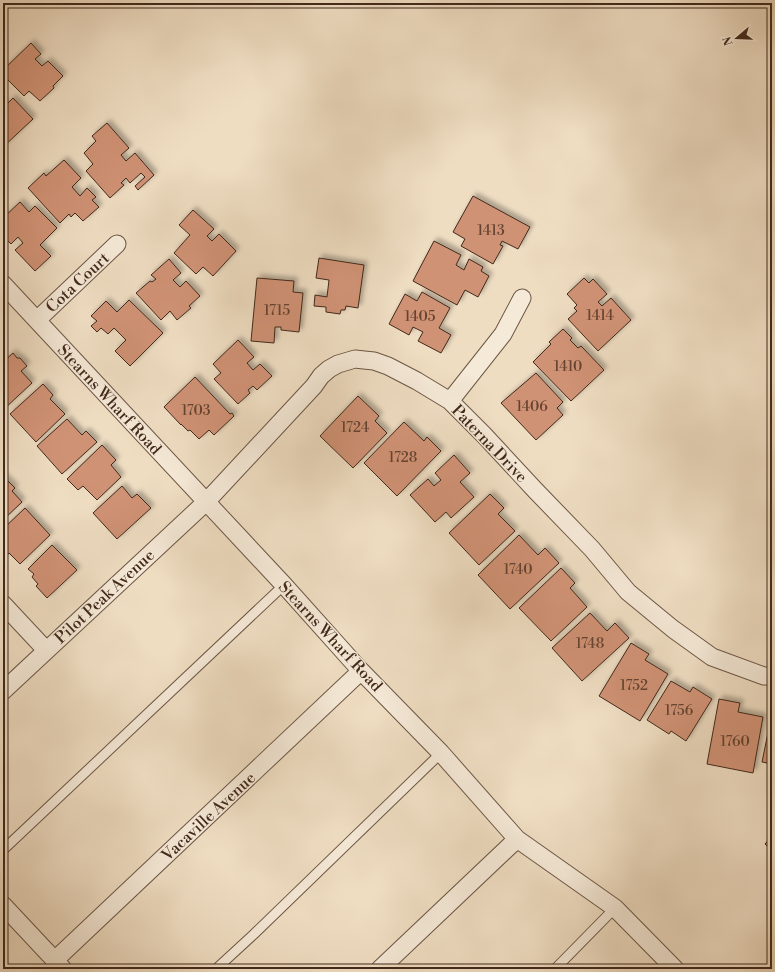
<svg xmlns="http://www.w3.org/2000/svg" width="775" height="972" viewBox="0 0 775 972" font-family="'Libre Bodoni',serif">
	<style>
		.building { fill: #d09274; stroke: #41291b; filter: url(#shadow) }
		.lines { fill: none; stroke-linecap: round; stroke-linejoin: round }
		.lane-casing { stroke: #6c5645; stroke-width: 11 }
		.street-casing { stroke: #6c5645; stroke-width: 19 }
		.lane { stroke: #f5e9d7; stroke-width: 9 }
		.street { stroke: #f5e9d7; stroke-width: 17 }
		.labels { text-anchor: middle; stroke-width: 3; stroke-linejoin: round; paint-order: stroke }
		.number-label { font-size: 14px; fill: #654331 }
		.street-label { font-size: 16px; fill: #41291b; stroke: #f5e9d7 }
	</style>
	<defs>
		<filter id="shadow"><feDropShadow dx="3.5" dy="-3.5" stdDeviation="2" flood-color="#0004"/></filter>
	</defs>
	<rect width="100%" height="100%" fill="#efddc2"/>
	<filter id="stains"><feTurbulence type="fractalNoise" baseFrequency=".005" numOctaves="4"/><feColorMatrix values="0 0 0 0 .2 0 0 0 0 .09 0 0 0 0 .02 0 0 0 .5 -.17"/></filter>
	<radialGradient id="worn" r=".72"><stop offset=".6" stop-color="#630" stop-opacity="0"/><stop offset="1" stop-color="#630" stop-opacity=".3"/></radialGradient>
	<path class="building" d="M31,43L41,54L35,59L42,66L48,61L63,76L53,86L54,88L40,101L29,91L24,96L3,75V70Z
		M13,98L33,119L3,147V104L5,106Z
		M107,123L129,148L121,155L126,161L135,153L154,175L138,190L135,186L145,177L141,173L130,183L126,178L121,183L124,185L110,198L86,171L93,164L84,153L96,141L92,136Z
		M64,160L81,178L72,187L80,196L87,188L96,197L92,200L99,207L83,221L75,213L71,217L69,214L60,223L28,188L44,173L46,176Z
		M473,196L530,227L518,249L502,241L500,245L503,246L493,264L461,246L465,239L453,232Z
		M20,202L29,212L35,206L57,228L40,245L51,256L35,271L15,250L23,243L18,237L11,244L3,236V218Z
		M193,210L214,229L207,236L212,241L219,234L236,251L213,276L203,267L196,274L174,253L190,235L179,225Z
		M434,241L461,255L456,265L464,270L469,259L483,267L481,271L489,276L478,297L465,290L457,305L413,281Z
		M319,258L364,265L358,308L346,306L345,310H341L340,314L326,312V307L314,306L315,295L327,297L329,280L316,278Z
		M169,259L181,273L173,280L180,287L186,281L200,296L189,306L191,308L177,320L170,311L161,320L136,293L150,281L152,282L156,279L151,275Z
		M257,278L294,281L293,292L303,293L299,332L281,330V327H275L274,343L251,341Z
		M584,278L589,283L593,279L607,294L598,302L602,306L611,298L631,320L598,351L568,319L577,311L574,308L577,305L567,294Z
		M422,292L450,308L439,328L451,335L441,353L418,341L423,332L413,327L409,335L389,324L405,294L417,301Z
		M129,300L163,333L130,366L115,351L126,340L114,328L108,334L101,328L97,332L91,326L97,321L91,316L106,301L117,312Z
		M563,329L572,338L570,340L578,348L581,346L604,370L571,401L533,362L551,344L549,342Z
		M238,340L254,357L247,363L253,370L260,364L272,376L257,390L253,386L248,390L250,393L238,404L214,379L221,373L213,364Z
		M13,353L17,358H20L27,366L21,371L32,383L4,409L3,362Z
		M536,373L563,402L557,408L563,415L536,440L501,403Z
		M195,377L230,414L232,413L234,416L214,435L209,430L199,439L190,430L188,431L181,424V425L164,407Z
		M43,384L53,395L50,399L65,414L36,442L10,414Z
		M358,396L379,416L375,421L387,433L353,468L320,436Z
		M67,419L82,435L86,431L97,442L62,474L37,446Z
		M404,422L424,441L427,437L441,451L397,496L364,463Z
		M102,445L116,460L111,465L121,477L97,500L83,486L78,490L67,479Z
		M454,455L470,473L460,482L474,497L451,518L446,512L435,522L410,495L428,479L434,486L441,480L435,473Z
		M3,476L15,488L12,491L22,502L3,520Z
		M122,486L132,498L137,494L151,508L117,539L93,513Z
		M490,494L504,508L498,514L515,531L479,565L449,533Z
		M25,508L50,535L20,564L9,553L4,558L3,557V529Z
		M519,535L538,555L545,548L559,563L510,609L478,575Z
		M52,545L77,570L47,598L36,586L38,584L32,577L34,574L28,569Z
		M561,568L575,583L570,588L587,607L551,641L519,608Z
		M590,613L607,631L615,623L629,638L582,681L552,648Z
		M631,643L649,654L645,660L668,674L640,721L599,696Z
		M671,681L690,692L693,687L712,699L686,741L671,731L669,734L647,720Z
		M719,699L740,703L738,712L763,717L753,773L707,764Z
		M771,718L772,719V764L762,762Z
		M772,836V851L765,844Z"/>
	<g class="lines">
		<g class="lane-casing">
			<path id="lane" d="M3,850L284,585
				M216,969L253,935L441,753
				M555,969L615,908"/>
		</g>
		<g class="street-casing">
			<path id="street" d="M3,284L284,585L361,671L441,753L517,839L615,908L675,969
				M37,320L117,244
				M450,401L503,334L522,298
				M3,604L46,650
				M3,691L206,502L314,386L321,376L329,369L338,364L355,359L364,360L374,361L388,366L417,381L450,401L484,435L535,490L592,549L628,592L673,629L712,657L764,676H772
				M3,905L63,969
				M55,960L361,671
				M380,969L517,839"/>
		</g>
		<use href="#lane" class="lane"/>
		<use href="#street" class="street"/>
	</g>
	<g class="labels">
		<g class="number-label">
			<text x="491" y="235">1413</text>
			<text x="277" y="315">1715</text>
			<text x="600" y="320">1414</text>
			<text x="420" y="321">1405</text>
			<text x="568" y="371">1410</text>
			<text x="532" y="411">1406</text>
			<text x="196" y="415">1703</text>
			<text x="355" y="432">1724</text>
			<text x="403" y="462">1728</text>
			<text x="518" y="574">1740</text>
			<text x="590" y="648">1748</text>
			<text x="634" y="690">1752</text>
			<text x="679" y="715">1756</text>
			<text x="735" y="746">1760</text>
		</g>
		<g class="street-label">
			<text transform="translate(77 282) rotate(-43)" y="6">Cota Court</text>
			<text transform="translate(110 399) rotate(47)" y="6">Stearns Wharf Road</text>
			<text transform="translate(490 443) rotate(46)" y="6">Paterna Drive</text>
			<text transform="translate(104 596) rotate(-43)" y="6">Pilot Peak Avenue</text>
			<text transform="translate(331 636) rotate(47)" y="6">Stearns Wharf Road</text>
			<text transform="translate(208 816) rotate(-43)" y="6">Vacaville Avenue</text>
		</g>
	</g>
	<rect width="775" height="972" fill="none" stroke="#efddc2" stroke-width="16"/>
	<rect x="4" y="4" width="767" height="964" fill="none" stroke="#41291b" stroke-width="2"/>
	<rect x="8" y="8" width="759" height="956" fill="none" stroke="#41291b"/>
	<g transform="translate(737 38) rotate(251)" stroke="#f5e9d7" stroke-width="3" paint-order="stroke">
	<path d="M0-3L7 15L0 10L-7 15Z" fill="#41291b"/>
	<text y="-6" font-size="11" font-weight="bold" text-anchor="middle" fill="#41291b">N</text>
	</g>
	<rect width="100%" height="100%" filter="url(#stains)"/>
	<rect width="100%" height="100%" fill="url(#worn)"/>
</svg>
